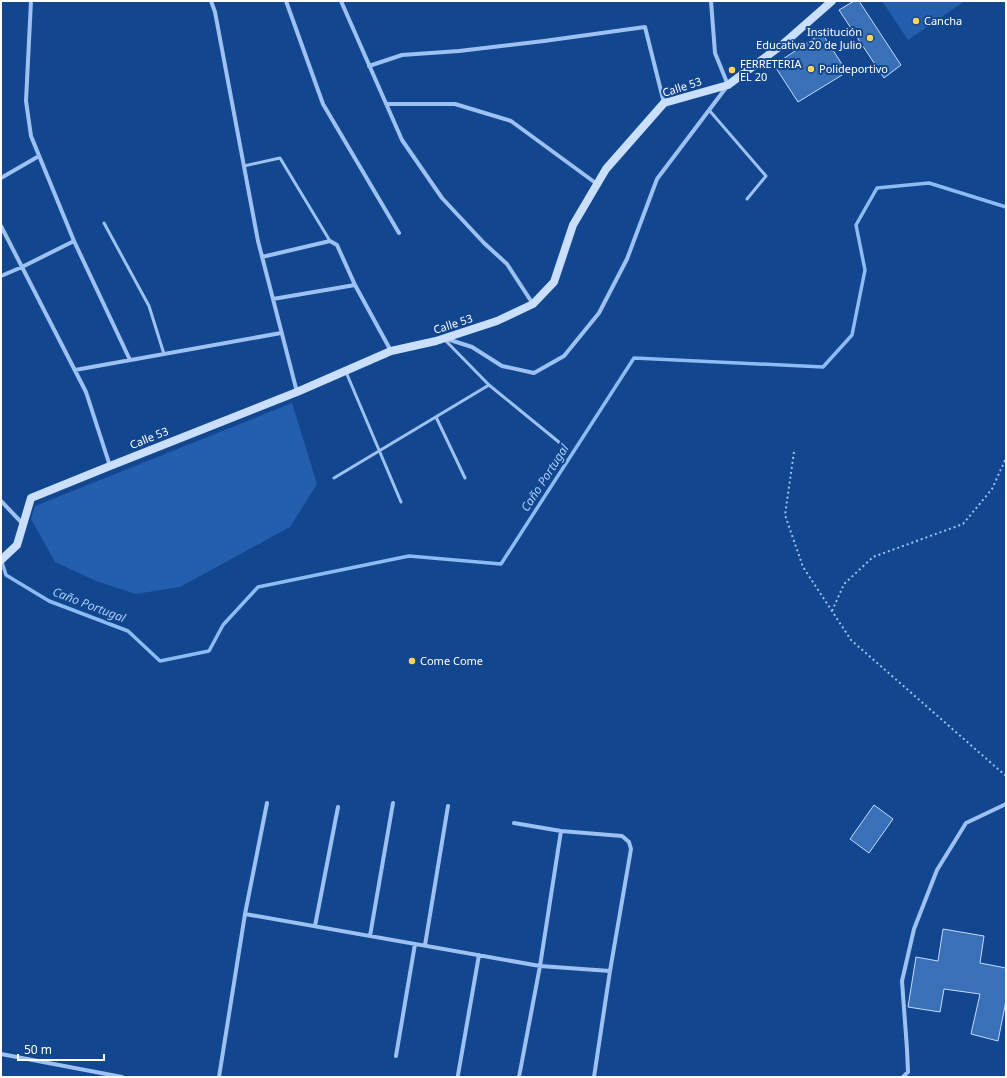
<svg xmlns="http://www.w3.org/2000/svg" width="1007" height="1078" viewBox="0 0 1007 1078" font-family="'Noto Sans',sans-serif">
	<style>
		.green { fill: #235fae }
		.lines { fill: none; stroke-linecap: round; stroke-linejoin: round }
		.stream { stroke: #8dbcf5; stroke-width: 3.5 }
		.building { fill: #3a70b8; stroke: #c3dcfd }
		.path { stroke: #9cc1f2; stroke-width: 2; stroke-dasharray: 2 3; stroke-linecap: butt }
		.lane { stroke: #9cc1f2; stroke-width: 3 }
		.street { stroke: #9cc1f2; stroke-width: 4 }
		.secondary { stroke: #cadffc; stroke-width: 8 }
		.poi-dot { fill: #ffd35c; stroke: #12468f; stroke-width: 1.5 }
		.labels { text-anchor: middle; stroke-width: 4; stroke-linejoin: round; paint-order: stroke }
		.poi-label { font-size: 11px; fill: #fff; stroke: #12468f; text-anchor: start }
		.street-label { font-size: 11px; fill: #fff; stroke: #12468f }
		.water-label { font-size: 12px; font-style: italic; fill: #a7cbf9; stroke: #12468f }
	</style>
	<rect width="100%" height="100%" fill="#12468f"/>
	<path class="green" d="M882,1H965L908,40Z
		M292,403L317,484L290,527L180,587L136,594L96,581L55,562L31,519L35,506Z"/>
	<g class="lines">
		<path class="stream" d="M1,559L6,575L49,601L128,631L160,661L209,651L223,625L258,587L409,556L501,564L634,358L823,367L852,335L865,270L856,225L877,188L929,183L1006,207"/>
	</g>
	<path class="building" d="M854,1H859L901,65L884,78L839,10Z
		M822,33L847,72L798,102L774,65Z
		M874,805L893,819L869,853L850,839Z
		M943,929L984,936L980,963L1006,968V1001L998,1041L971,1034L980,994L944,989L940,1012L908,1007L916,957L938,961Z"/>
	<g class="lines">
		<path class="path" d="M794,452L785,515L803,567L851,640L1006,776
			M832,611L844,584L873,557L963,524L992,489L1006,458"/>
		<path class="lane" d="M709,110L766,176L747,199
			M244,166L280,158L330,241
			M104,223L149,306L164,354
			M445,340L489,385L560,443
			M346,372L401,502
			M436,417L465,478
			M334,478L489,385"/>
		<path class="street" d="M31,1L26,101L31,136L74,241L130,360
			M211,1L215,12L258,241L297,392
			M286,1L323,104L399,233
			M341,1L402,140L442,198L484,243L507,264L533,304
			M369,66L402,55L459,51L544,41L645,27L664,103
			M386,104H455L511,121L597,184
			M1,178L39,156
			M1,226L86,392L110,466
			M262,257L330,241L337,245L355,285L391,351
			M1,276L22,267L74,241
			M273,299L355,285
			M447,339L472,347L502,366L534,373L564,356L599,313L627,259L657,179L728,85L715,53L711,1
			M75,370L281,333
			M1,501L23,524
			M514,823L561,831L622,836L629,842L631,849L610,971L594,1077
			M245,914L267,803
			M315,926L338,807
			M370,936L393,803
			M425,945L448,806
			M1,1054L122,1077
			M396,1056L415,944
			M458,1075L479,955
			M219,1077L245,914L540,966L610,971
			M519,1077L540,966L561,831
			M903,1077L908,1072L907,1049L902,981L914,929L937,870L966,823L1006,804"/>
		<path class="secondary" d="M1,560L17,545L31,498L110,466L297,392L391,351L436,341L497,321L533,304L554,282L573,225L606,169L664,103L728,85L783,44L832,1"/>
	</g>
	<g class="poi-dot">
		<circle cx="916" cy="21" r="4"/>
		<circle cx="870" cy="38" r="4"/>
		<circle cx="811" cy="69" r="4"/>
		<circle cx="732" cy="70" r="4"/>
		<circle cx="412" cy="661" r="4"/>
	</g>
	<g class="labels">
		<g class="poi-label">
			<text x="924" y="25">Cancha</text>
			<text x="862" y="36" text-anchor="end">Institución<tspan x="862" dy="13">Educativa 20 de Julio</tspan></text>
			<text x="740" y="68">FERRETERIA<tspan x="740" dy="13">EL 20</tspan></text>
			<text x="819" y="73">Polideportivo</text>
			<text x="420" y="665">Come Come</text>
		</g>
		<g class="street-label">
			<text transform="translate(682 87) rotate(-18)" y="4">Calle 53</text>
			<text transform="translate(453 324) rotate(-18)" y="4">Calle 53</text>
			<text transform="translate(149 438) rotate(-22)" y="4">Calle 53</text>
		</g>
		<g class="water-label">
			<text transform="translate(545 478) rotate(-57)" y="4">Caño Portugal</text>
			<text transform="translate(89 605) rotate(21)" y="4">Caño Portugal</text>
		</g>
	</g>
	<rect width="1007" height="1078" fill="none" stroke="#ffffff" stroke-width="4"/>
	<path d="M18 1054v6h86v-6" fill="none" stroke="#ffffff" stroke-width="2"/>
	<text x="24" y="1054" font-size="12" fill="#ffffff" stroke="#12468f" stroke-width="3" paint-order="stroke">50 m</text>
</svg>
